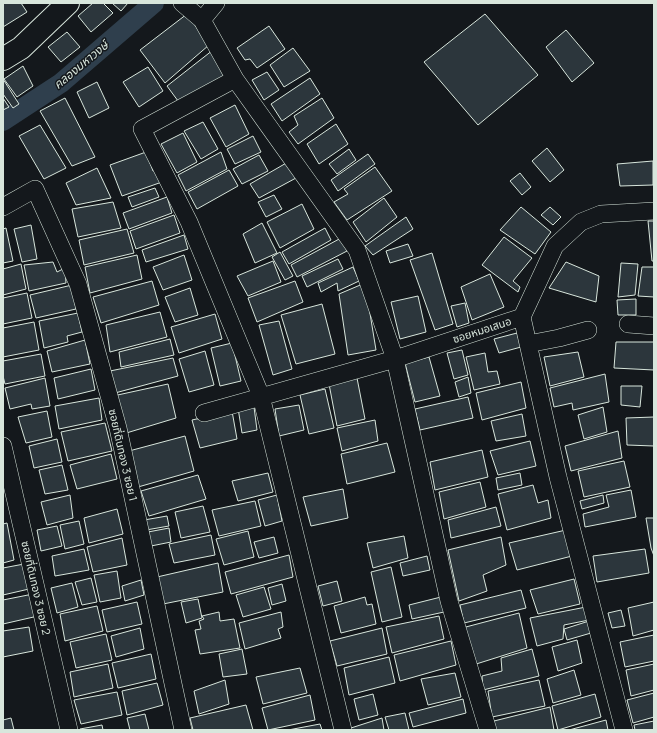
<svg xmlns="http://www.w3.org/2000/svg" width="657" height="733" viewBox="0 0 657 733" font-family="Manrope,'Noto Sans Thai',sans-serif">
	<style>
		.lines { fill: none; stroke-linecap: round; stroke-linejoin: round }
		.canal { stroke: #2f3f4d; stroke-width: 20 }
		.building { fill: #2c363c; stroke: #d8e6dc }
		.minor-casing { stroke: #d8e6dc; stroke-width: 18 }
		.tertiary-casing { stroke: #d8e6dc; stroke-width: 24 }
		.minor { stroke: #14181c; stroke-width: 17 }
		.tertiary { stroke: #14181c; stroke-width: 22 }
		.labels { text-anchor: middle; stroke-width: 3; stroke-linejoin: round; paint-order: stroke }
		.street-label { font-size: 11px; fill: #d8e6dc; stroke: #14181c }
		.water-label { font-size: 12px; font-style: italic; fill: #d8e6dc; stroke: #14181c }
	</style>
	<rect width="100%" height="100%" fill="#14181c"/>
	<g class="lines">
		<path class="canal" d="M3,121L61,83L154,3"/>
	</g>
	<path class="building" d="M3,3H21L27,12L3,27Z
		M93,3H103L113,13L91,32L78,16Z
		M112,3H128L121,11Z
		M187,14L209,45L165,83L140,50Z
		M485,14L538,75L478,125L424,62Z
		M269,26L285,49L257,68L250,59L245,60L237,48Z
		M566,30L594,63L572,82L546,47Z
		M67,32L80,47L61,62L48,47Z
		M293,48L310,71L284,87L270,65Z
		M213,50L228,77L181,105L167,86Z
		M23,66L33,86L17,97L4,79Z
		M148,67L163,91L139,107L123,82Z
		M267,72L279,90L264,100L252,80Z
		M310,78L320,94L282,121L271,104Z
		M3,79L19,104L13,108L3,94Z
		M97,82L109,108L89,118L77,92Z
		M3,98L9,107L3,110Z
		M65,98L95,157L72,166L40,111Z
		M322,98L334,118L298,144L289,132L298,125L294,116Z
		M235,105L249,134L226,147L210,118Z
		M203,122L218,149L201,159L184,131Z
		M336,124L348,144L319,164L307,144Z
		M40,125L66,168L44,179L19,136Z
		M183,133L197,162L177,173L161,144Z
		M253,136L261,152L235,164L227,149Z
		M547,148L564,170L550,182L532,161Z
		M349,149L356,160L337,174L329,164Z
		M146,152L153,171L158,169L162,182L122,196L110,165Z
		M221,152L227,169L186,191L178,175Z
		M368,154L375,164L338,191L331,180Z
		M259,155L268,171L242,184L233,169Z
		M653,161V185L620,186L617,164Z
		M288,162L296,178L259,198L250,184Z
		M375,167L392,191L347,220L334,202L348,194L344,189Z
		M97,168L111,198L76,205L66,183Z
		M229,170L238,186L197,209L188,192Z
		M520,173L531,187L522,195L510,181Z
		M155,188L159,197L132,207L128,197Z
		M274,195L282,209L266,217L258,202Z
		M167,197L172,213L129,229L123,213Z
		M384,198L397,217L366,242L353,222Z
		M113,202L121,228L78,237L72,209Z
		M302,204L314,229L280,248L267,222Z
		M521,207L551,232L535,254L500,230Z
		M550,207L561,217L553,225L541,215Z
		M174,215L180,233L136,249L130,231Z
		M406,217L413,229L373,255L365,246Z
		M648,221H654V261H652Z
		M262,223L277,253L255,263L243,234Z
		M31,225L37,259L22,262L14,229Z
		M6,228L13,261L3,263V229Z
		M325,228L331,240L289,264L282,252Z
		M127,229L134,253L84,265L79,240Z
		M184,235L188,249L146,262L142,250Z
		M504,237L532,258L513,281L520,287L518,292L482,265Z
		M341,238L347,251L297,277L291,265Z
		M408,244L413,256L390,263L386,251Z
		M280,252L293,276L285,280L272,257Z
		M432,253L453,324L435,330L410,260Z
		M137,255L142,279L90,293L85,267Z
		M184,255L192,280L163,290L153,267Z
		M338,259L343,269L307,287L302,276Z
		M273,261L281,282L248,296L237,276Z
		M53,262L57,272L65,268L66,283L29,291L24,265Z
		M566,262L599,276L596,302L549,288Z
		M621,263L638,264L635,295L618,297Z
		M21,264L26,289L3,295V269Z
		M353,267L359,281L338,291L337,283L321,292L318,283Z
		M642,267H654V297L638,296Z
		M490,274L504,307L472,320L461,287Z
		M152,281L159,305L101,323L93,297Z
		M295,281L303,302L257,322L248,298Z
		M365,283L376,350L348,355L339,294Z
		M72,285L76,309L36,318L30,295Z
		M190,288L198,315L175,322L165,297Z
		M27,293L32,318L3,324V298Z
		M418,296L426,332L400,339L391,302Z
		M636,299V315H618L617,300Z
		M465,303L469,323L457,327L451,306Z
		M322,304L335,354L296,364L281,315Z
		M160,312L167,337L110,352L106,325Z
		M78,313L82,332L67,336L68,342L44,348L39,321Z
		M215,314L222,339L179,353L171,327Z
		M279,321L292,369L273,375L259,325Z
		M34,322L39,350L3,357V328Z
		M517,333L521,347L499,353L494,339Z
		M170,339L174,355L121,367L119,352Z
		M85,340L90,364L52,372L47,351Z
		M616,342H654V370L614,368Z
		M232,343L241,381L220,386L211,348Z
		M462,350L468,375L454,379L447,353Z
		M205,351L214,385L189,392L179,359Z
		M578,352L584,377L550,386L544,357Z
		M485,353L488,372L497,371L500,384L474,390L466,357Z
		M41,354L45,376L5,384L3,376V361Z
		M429,357L440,396L415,402L405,363Z
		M173,358L178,376L115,393L110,371Z
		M91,369L95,390L58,399L54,378Z
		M605,374L609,402L573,410L572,403L554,407L550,388Z
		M468,377L471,393L459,397L455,382Z
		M45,378L50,406L32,409L31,404L10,409L5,388Z
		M357,378L365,419L337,426L329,384Z
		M521,382L526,408L482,420L476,393Z
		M168,384L176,418L123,434L113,396Z
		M621,386H642L640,407L621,405Z
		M325,389L334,428L309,434L300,395Z
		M468,397L473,418L420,430L415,409Z
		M99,398L102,420L59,429L55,406Z
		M299,405L304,430L279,436L275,409Z
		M254,407L257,430L242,433L238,408Z
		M603,407L607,432L584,439L578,415Z
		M47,411L52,437L26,443L18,417Z
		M232,411L237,439L200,448L192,420Z
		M522,414L526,436L496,441L491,421Z
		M654,417V446L627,445L626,418Z
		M375,420L378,441L342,451L337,428Z
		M105,423L112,451L68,461L61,432Z
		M618,431L622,458L571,471L565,446Z
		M185,436L194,471L138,487L129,451Z
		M57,439L62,462L34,468L29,446Z
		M530,441L536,466L498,475L490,451Z
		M387,443L395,472L347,484L341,454Z
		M482,450L488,477L435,490L430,462Z
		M111,454L117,479L77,489L70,465Z
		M624,461L630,487L584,497L578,471Z
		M62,465L68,490L45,494L39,470Z
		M268,473L273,492L238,501L232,481Z
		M520,473L522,485L498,490L496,478Z
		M198,475L206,499L149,516L141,491Z
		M480,482L486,507L444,519L439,492Z
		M533,485L538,503L548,500L551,518L507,530L498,494Z
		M343,489L348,518L311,526L303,497Z
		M631,490L636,517L585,527L583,514L609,507L606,495Z
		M70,495L73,518L47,525L41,502Z
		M277,495L282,521L265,526L258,500Z
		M603,495L604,503L582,509L580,501Z
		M255,501L261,526L219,536L212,510Z
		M203,506L210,532L181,538L175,512Z
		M496,507L501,526L451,538L448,520Z
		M117,509L123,534L89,543L84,518Z
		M167,516L169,526L146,530L144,520Z
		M646,518H654V556L651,548Z
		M79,521L84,544L65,549L60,525Z
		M7,523L14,560L3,563V524Z
		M57,526L62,546L41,551L37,530Z
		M169,528L171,542L151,546L148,532Z
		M566,530L572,556L517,570L509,543Z
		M248,531L254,557L224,565L216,539Z
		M211,535L215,555L174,563L169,544Z
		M404,536L408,558L373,568L367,543Z
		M274,537L278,553L259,558L254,542Z
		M501,537L506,565L483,575L487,591L459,601L448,550Z
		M122,538L127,565L93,572L87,547Z
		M84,549L89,570L55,576L52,556Z
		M645,549L649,573L597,582L593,556Z
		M289,555L293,577L231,594L225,572Z
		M427,556L430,570L403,576L400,563Z
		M218,563L223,592L163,604L157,577Z
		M24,564L29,589L3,595V568Z
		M391,567L402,617L382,622L371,572Z
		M117,571L121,598L100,602L94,575Z
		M91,578L97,602L82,605L75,582Z
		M574,579L580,604L538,614L530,590Z
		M141,580L144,595L125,601L122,586Z
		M337,581L342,601L323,606L318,586Z
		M72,583L78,607L57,613L51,588Z
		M282,584L286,601L272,605L268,588Z
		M264,587L271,609L243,617L236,595Z
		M521,590L526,608L464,623L460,605Z
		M33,594L38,616L3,624V600Z
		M365,597L367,605L372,604L376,624L341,633L334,606Z
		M441,597L444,612L412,619L409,605Z
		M198,599L202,618L186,623L181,602Z
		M137,602L142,624L107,632L102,610Z
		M654,602V630L633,636L628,608Z
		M97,606L103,631L65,641L60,614Z
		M586,607L589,620L564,625L563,639L537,646L530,618Z
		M621,610L625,626L612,628L608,613Z
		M219,612L220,621L234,619L240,648L200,654L195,630L201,629L199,621L204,619L202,616Z
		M281,612L283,627L278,629L281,638L245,649L239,623Z
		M519,613L527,648L473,665L462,628Z
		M439,616L444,639L392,653L386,627Z
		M589,621L591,633L567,640L564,629Z
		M29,627L33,651L3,657V631Z
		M140,628L144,649L116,657L111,636Z
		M382,628L387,654L337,666L330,641Z
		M106,634L112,660L76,668L70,642Z
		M654,635V661L625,667L620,642Z
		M577,640L582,663L558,671L552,647Z
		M451,641L456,665L400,681L394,655Z
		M242,649L247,674L223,677L219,654Z
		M532,649L539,676L483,690L482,676L502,671L501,658Z
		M151,654L156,679L118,688L112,663Z
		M389,657L395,683L349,695L344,668Z
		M108,664L113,688L74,697L70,672Z
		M654,664V690L631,696L626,670Z
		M300,668L307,693L263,704L256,677Z
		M574,670L581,695L553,703L547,679Z
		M455,673L461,697L428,705L421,679Z
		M225,680L229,704L199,714L194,691Z
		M539,680L545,706L492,717L488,691Z
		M157,683L163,705L127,715L122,691Z
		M117,692L122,715L81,724L74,700Z
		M654,693V717L633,723L627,700Z
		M373,694L378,715L359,720L354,699Z
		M595,694L601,717L558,730L552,706Z
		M310,695L315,720L268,730L262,708Z
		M463,699L466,713L413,727L409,713Z
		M246,705L253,730H193L190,718Z
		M550,707L554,730H496L494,721Z
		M405,713L409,730H389L385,717Z
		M145,714L149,730H130L127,718Z
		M11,718L14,730H3V720Z
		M382,718L384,730H351V728Z
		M606,720L608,730H569Z
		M654,721V730H635L634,725Z
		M320,724L322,730H288Z
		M102,725L103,730H81L80,729Z"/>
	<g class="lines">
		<g class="minor-casing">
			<path id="minor" d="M182,3L202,20L235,79L357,250L395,359L449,601L488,730
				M202,20L216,3
				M235,79L142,129L189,222L261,396L343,730
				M3,207L35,189L78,284L118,428L183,730
				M522,317L558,477L624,730
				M628,324L654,326
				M528,344L559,338L588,330
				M204,413L395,359L522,317L555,246L581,222L601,214L654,211
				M3,446L69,730"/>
		</g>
		<g class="tertiary-casing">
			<path id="tertiary" d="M3,59L21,48L68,3"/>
		</g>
		<use href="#minor" class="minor"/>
		<use href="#tertiary" class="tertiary"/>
	</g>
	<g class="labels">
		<g class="street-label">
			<text transform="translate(482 330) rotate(-18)" y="4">ซอยหมอเสนอ</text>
			<text transform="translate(123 455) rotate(77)" y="4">ซอยที่ดินทอง 3 ซอย 1</text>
			<text transform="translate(36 588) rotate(77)" y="4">ซอยที่ดินทอง 3 ซอย 2</text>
		</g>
		<g class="water-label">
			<text transform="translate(81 65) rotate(-40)" y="4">คลองมหาวงษ์</text>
		</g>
	</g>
	<rect width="657" height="733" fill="none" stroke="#d8e6dc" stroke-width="8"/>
</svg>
